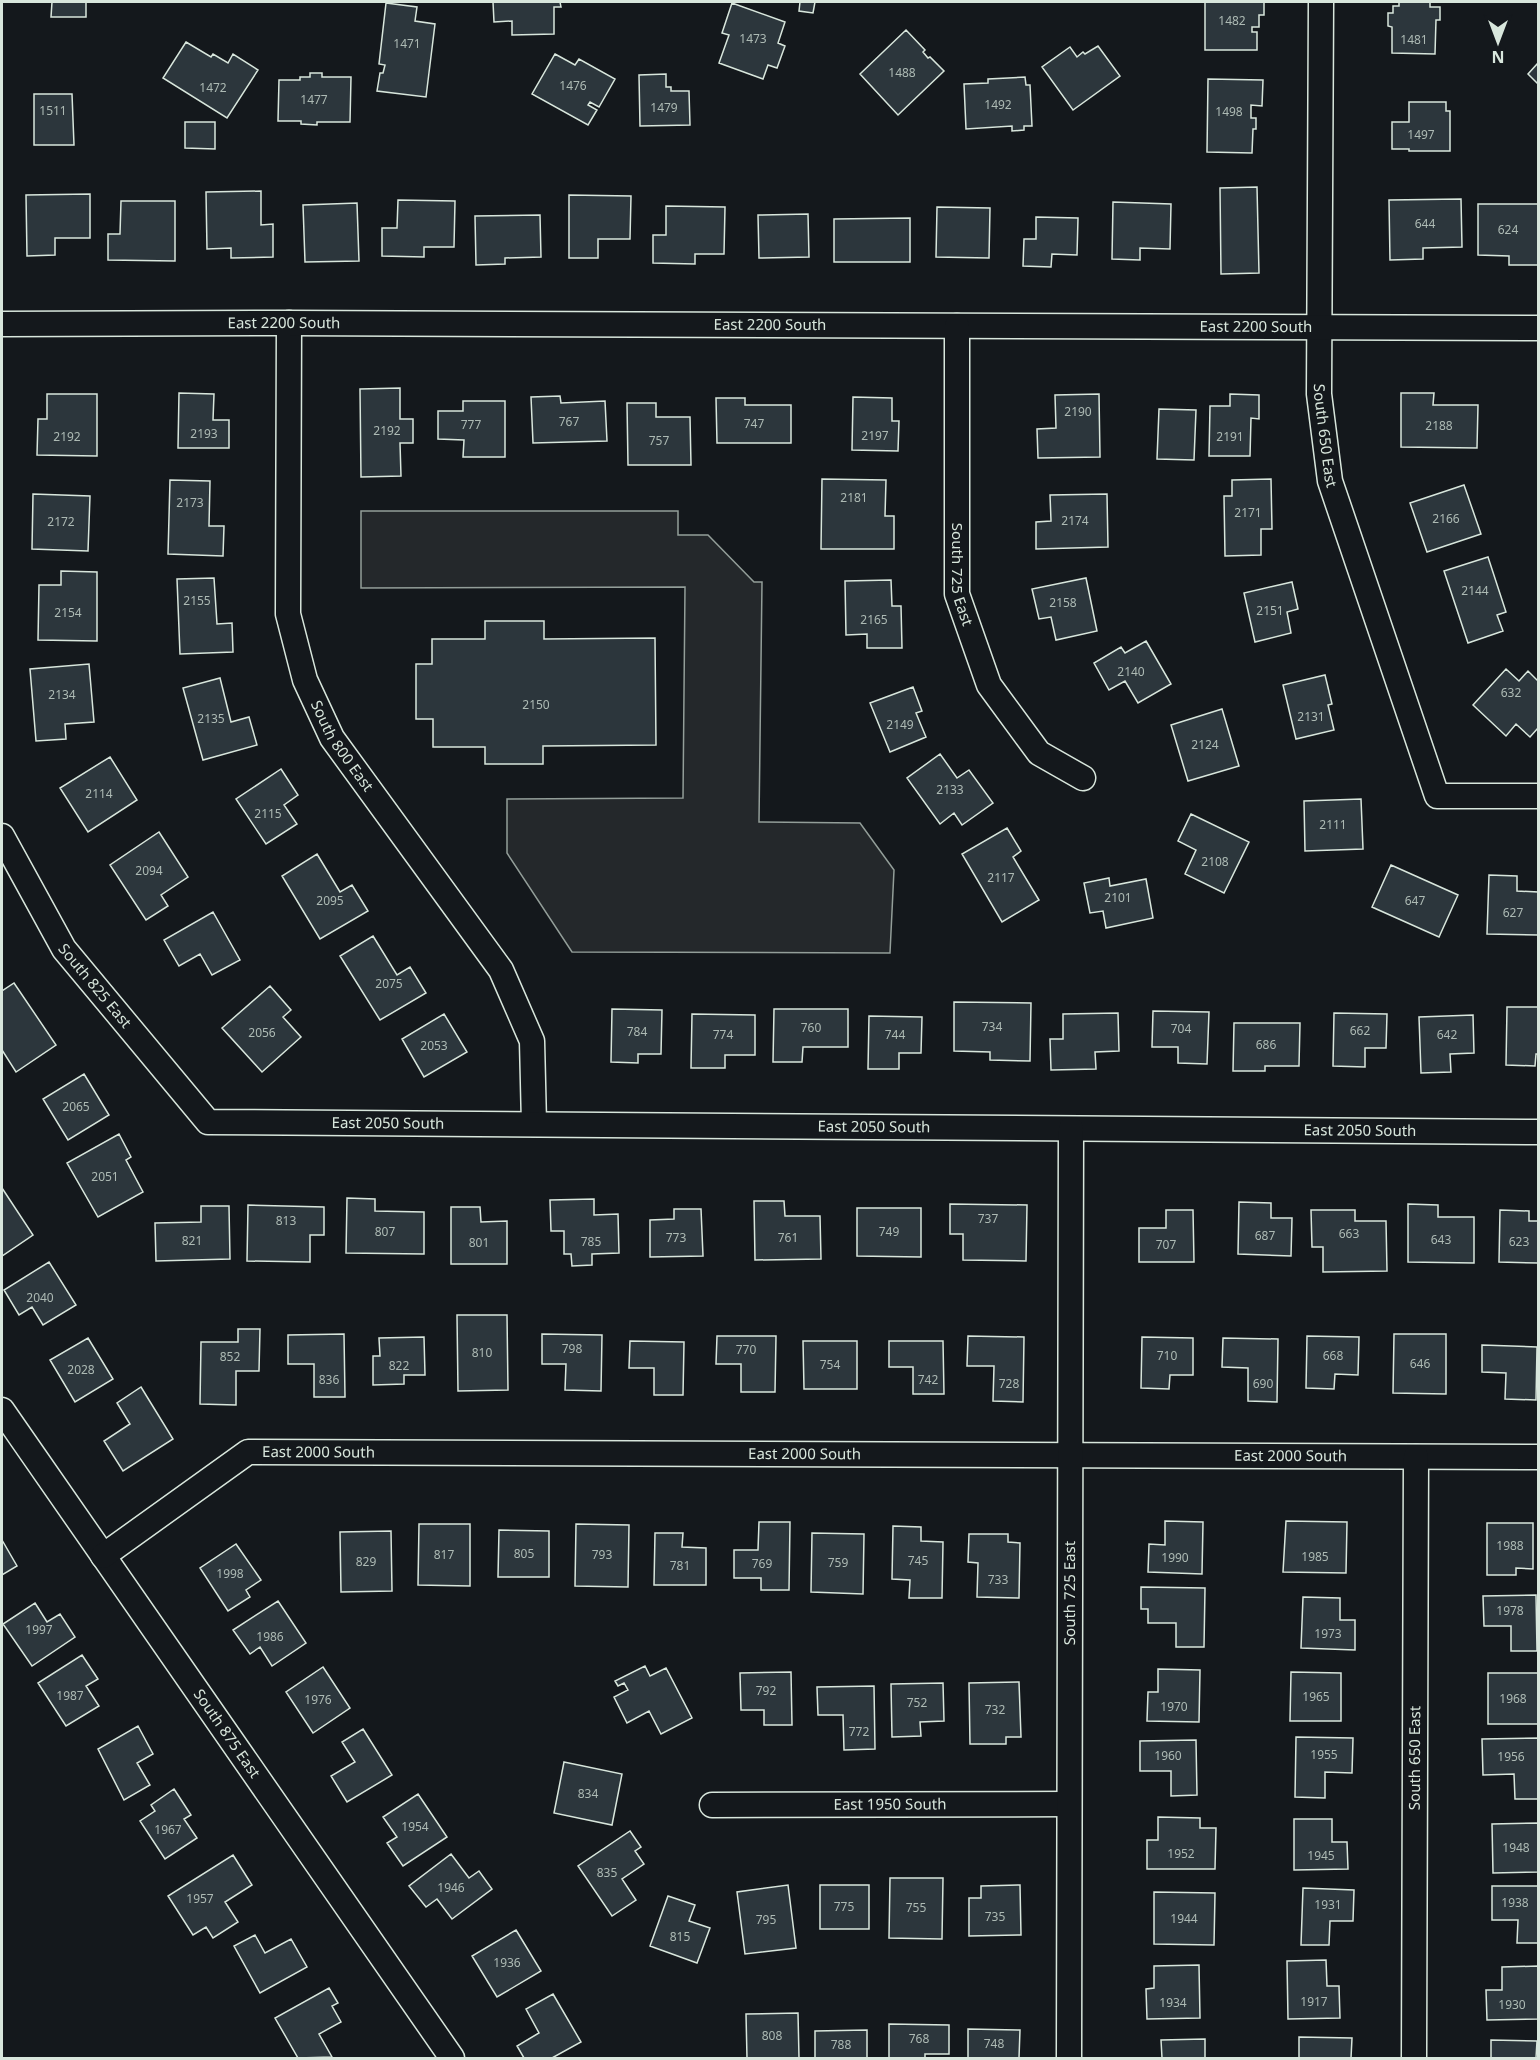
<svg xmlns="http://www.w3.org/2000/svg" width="1540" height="2060" viewBox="0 0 1540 2060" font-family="'Noto Sans',sans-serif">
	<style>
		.parking { fill: #24282b; stroke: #939e99; stroke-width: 1.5 }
		.building { fill: #2c363c; stroke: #d8e6dc; stroke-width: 1.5 }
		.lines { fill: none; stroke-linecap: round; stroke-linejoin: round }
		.minor-casing { stroke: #d8e6dc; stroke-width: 27 }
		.minor { stroke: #14181c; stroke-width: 24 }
		.labels { text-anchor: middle; stroke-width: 4.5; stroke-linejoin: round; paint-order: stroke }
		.number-label { font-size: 12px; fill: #adbab4 }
		.street-label { font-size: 15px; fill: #d8e6dc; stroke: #14181c }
	</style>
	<rect width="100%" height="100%" fill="#14181c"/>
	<path class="parking" d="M361,511H678V535H708L754,582H762L759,822L860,823L894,870L890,953L572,952L507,853V799L683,798L685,587L361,588Z"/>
	<path class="building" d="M52,2H86V17H51Z
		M493,2H560L561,7H554V34L512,35V21L494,22Z
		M800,2H815L813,13L799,11Z
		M1205,2H1264V15H1259V27H1252V32H1257V50H1205Z
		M1399,2H1430V7H1440V20H1436L1435,54L1392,53V27L1388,26V13H1393V6H1399Z
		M386,3L417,7L415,21L435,24L426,97L377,91L380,73H383L385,65L379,64Z
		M732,3L785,22L778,43L785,46L777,68L768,65L763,79L719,63L729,35L722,33Z
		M906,30L925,50L923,52L928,58L930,57L944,71L898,115L860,74Z
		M186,42L211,57L213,54L228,63L233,54L258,70L227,118L163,78Z
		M1098,46L1120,76L1073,110L1042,67L1070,47L1077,57L1083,52L1085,54Z
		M555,54L575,65L579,59L615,79L599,107L590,102L588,105L597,110L588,125L532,94Z
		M1538,63V84L1528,74Z
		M310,73H322V77H351L350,122H317V125L301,124V121H278L279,80H300V77H310Z
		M666,74V87H671V91H689L690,125L640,126L639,75Z
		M1025,77L1026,85H1030L1032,126H1024V130L1012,131V126L966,129L964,84L988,83V79Z
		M1208,79L1263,80L1262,106L1251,105V118H1256V129H1253L1252,153L1207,152Z
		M34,94H72L74,145H34Z
		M1409,102H1446V111H1450V151H1409V149H1392V122H1409Z
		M185,122H215V149L185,148Z
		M1257,187L1259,273L1221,274L1220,188Z
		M261,191V225L273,224V257L231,258V248L207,249L206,192Z
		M90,194V238H55V255L27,256L26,195Z
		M569,195L631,196L630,239H598V258H569Z
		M1461,199L1462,247L1423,248V259L1390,260L1389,200Z
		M398,200L455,201L454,247H424V257L382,256V228H397Z
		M121,201H175V261L108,260V234H120Z
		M1113,202L1171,204L1170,249L1140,248V260L1112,259Z
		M357,203L359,261L305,262L303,205Z
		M1478,204H1538V265H1509V256L1478,255Z
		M666,206L725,207L724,254H695V264L653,263V235H666Z
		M937,207L990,208L989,258L936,257Z
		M808,214L809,257L759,258L758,215Z
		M540,215L541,257L505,258V264L476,265L475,216Z
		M1036,217L1078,218L1077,255L1052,254L1051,267L1023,266L1024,239H1036Z
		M910,218V262H834V219Z
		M400,388V419H413V443H400L401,476L361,477L360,389Z
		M179,393L214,394L213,420H229V448H178Z
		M1401,393H1434L1433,405H1478L1477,448L1401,447Z
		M47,394H97V456L37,455L38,419H47Z
		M1099,394L1100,457L1038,458L1037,429L1056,428L1055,395Z
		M1230,394L1259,395V419L1251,418L1250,456H1209L1210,406H1230Z
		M560,396L561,403L605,401L607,441L533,443L531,397Z
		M853,397L892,398V421H899L898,451L852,450Z
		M716,398H745V405H791V443H717Z
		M463,401H505V457H463L464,440L438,439V411H463Z
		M627,403H656V417H690L691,465H628Z
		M1159,409L1196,410L1194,460L1157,459Z
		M822,479L886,480L885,516H894V549H821Z
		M1271,479L1272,529H1261V555L1225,556L1224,496H1232V480Z
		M170,480L210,481L209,526H224L223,556L168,554Z
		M1464,485L1481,534L1427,552L1410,503Z
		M33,494L90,496L88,551L32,549Z
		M1107,494L1108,547L1036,549V522L1051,521L1050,495Z
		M1488,557L1506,612L1497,615L1503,631L1468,643L1444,571Z
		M61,571L97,572V641L38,640L39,585H61Z
		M214,578L217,624L232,623L233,652L180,654L177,579Z
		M1086,578L1097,631L1056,640L1051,617L1039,619L1032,589Z
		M891,580L892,606H901L902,648H867V634L846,635L845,581Z
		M1292,582L1298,609L1287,612L1291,633L1255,642L1244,593Z
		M485,621H544V639L655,638L656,745L543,746V764H485V747H433V719H416V664H432V639H485Z
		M1146,641L1171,684L1138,703L1125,681L1109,690L1094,663L1121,647L1125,653Z
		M89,664L94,722L65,724L66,739L36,741L30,669Z
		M1506,669L1519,681L1528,671L1538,681V728L1530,737L1516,724L1506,736L1473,705Z
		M1325,675L1332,704L1328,705L1334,730L1296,739L1283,685Z
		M220,678L231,722L249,717L257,745L203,760L183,688Z
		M913,687L922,711L916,713L926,737L890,752L870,703Z
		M1222,709L1239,766L1188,781L1171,725Z
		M940,754L957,778L969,770L993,803L962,825L954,813L940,824L907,778Z
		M110,757L137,800L88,832L60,788Z
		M281,769L298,795L284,805L297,824L266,844L236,799Z
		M1361,799L1363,849L1305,851L1304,801Z
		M1191,814L1249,842L1224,893L1185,874L1196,850L1178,841Z
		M1007,828L1021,851L1013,857L1039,900L1002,922L962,854Z
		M159,832L188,877L161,895L168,906L146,920L110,865Z
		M317,854L340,892L352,885L368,911L320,939L282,876Z
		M1391,865L1458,895L1439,937L1372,907Z
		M1489,875L1517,876V891L1538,892V935L1487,934Z
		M1109,878L1110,886L1146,879L1153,918L1106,928L1103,911L1090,913L1084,883Z
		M213,912L240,960L212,975L200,954L179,966L164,940Z
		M373,936L397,975L410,967L426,993L380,1020L340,956Z
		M14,983L56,1045L16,1072L2,1050V991Z
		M270,986L291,1010L283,1017L301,1037L262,1072L222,1028Z
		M954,1002L1031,1003L1030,1061L990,1060V1052L954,1051Z
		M1507,1007H1538V1054H1536L1535,1066L1506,1065Z
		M612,1009L662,1010L661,1054H638V1063L611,1062Z
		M774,1009H848V1047H803L802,1062H773Z
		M1153,1011L1209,1012L1207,1064L1178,1063V1047H1152Z
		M1118,1013L1119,1051L1095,1052L1096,1069L1051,1070L1050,1039H1063V1014Z
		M1334,1013L1387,1014L1386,1048H1365V1067L1333,1066Z
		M444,1014L467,1052L424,1077L402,1039Z
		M692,1014L755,1015V1055H725V1068H691Z
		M1473,1015L1474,1053L1450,1054L1451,1072L1421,1073L1419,1017Z
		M869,1016L922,1017L921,1053H899V1069H868Z
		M1234,1023H1300L1299,1066H1265V1071H1233Z
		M84,1074L109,1115L68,1140L43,1099Z
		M119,1134L131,1157L126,1160L143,1192L98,1217L67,1163Z
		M2,1188L33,1235L2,1256Z
		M347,1198L375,1199V1211L424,1212V1254L346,1253Z
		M594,1199V1215L618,1214L619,1253L592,1254V1265L572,1266L571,1254H564V1231H551L550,1200Z
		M754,1201H784L785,1216H820L821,1259L755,1260Z
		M1239,1202L1271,1203V1218H1292L1291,1256L1238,1254Z
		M950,1204L1027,1205L1026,1261L963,1260V1234H950Z
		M1408,1204L1438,1205V1217H1474V1263L1408,1262Z
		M248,1205L324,1207V1235H310V1262L247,1261Z
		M201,1206H229L230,1259L156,1261L155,1223L201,1222Z
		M451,1207H480L481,1222L507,1221V1264H451Z
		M857,1208H921V1257L857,1256Z
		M674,1209H701L703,1256L650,1257V1220L674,1219Z
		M1166,1210H1193L1194,1262H1139V1228H1166Z
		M1311,1210H1355V1221H1386L1387,1271L1323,1272V1247H1312Z
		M1500,1210L1529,1211V1221H1538V1263L1499,1262Z
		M49,1262L76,1305L43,1325L32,1307L19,1315L4,1290Z
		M457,1315H507L508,1390L458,1391Z
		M238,1329H260L259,1371H236V1405L200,1404L201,1342H238Z
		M344,1334L345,1397H314V1364H288V1335Z
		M542,1334L602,1335L601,1391L565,1390L566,1364H542Z
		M1394,1334H1446V1394L1393,1393Z
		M717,1336H776L775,1392H741V1364H716Z
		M968,1336L1024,1337L1023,1402L993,1401L994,1366H967Z
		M1307,1336L1359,1337L1358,1375L1335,1374L1334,1389L1306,1388Z
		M424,1337L425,1375H404V1384L373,1385V1356H380L379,1338Z
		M1142,1337L1193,1338V1375H1170L1169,1389L1141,1388Z
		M88,1338L113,1379L75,1402L50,1360Z
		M1223,1338L1278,1339L1277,1402L1248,1401V1368L1222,1367Z
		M630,1341L684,1342L683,1395H654V1368H629Z
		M803,1341H857V1389H804Z
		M889,1341H943L944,1394H913V1367H889Z
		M1482,1345L1537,1347L1536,1400L1505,1399L1506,1373L1482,1372Z
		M141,1387L173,1439L123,1471L104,1441L130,1424L117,1403Z
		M1165,1521L1203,1522L1202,1574L1148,1572L1149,1544L1165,1545Z
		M1286,1521L1347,1522L1346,1573L1283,1572Z
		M759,1522H790L789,1590H761V1578H734V1550H758Z
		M1487,1523H1533V1569L1516,1568V1575H1487Z
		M419,1524H470V1586L418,1585Z
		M576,1524L629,1525L628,1587L575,1586Z
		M893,1526L921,1527V1541L943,1542L942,1598H909L910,1580L892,1579Z
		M499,1530L549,1531V1577H498Z
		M391,1531L392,1591L341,1592L340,1532Z
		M655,1533H683L682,1547L706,1548V1585H654Z
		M812,1533L864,1534L863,1594L811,1592Z
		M969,1534H1008V1542L1020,1543L1019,1598L977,1597L978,1563L968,1562Z
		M2,1540L17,1566L2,1575Z
		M236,1544L261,1580L246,1590L250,1597L228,1611L200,1568Z
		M1141,1587L1205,1588L1204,1647H1176V1623H1148V1609H1141Z
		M1536,1595L1537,1651H1511V1626H1484L1483,1596Z
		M1303,1597L1340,1598V1620H1355V1650L1301,1648Z
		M278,1601L306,1643L272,1666L260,1647L250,1654L233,1630Z
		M35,1603L47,1622L60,1614L75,1637L32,1666L3,1624Z
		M82,1655L98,1679L86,1686L99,1706L66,1726L38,1683Z
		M645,1666L650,1676L666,1668L692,1718L661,1734L649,1711L627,1723L614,1697L628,1690L624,1683L618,1686L615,1681Z
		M323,1667L350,1708L313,1733L286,1692Z
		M1158,1669L1200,1670L1199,1722L1147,1721L1148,1692H1158Z
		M791,1672L792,1725H764V1710H741L740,1673Z
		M1291,1672L1341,1673V1721H1290Z
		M1488,1673H1538V1724H1488Z
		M1019,1682L1021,1737H1006V1744H970L969,1683Z
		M943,1683L944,1721L920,1722L921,1736L892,1737L891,1684Z
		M874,1686L875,1749L844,1750L843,1715H818L817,1687Z
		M138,1726L153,1754L137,1763L150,1785L124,1800L98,1749Z
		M363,1729L392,1775L347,1802L331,1776L355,1762L342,1742Z
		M1296,1737L1353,1738L1352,1773L1325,1772V1798L1295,1797Z
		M1538,1738V1799H1515L1514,1774L1483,1775L1482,1739Z
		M1196,1740L1197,1795L1171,1796V1771H1140V1741Z
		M564,1762L622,1774L612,1825L554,1813Z
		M174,1789L191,1815L184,1819L197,1838L165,1859L140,1821L155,1811L151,1805Z
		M418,1794L447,1837L403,1866L387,1843L397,1837L383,1817Z
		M1158,1817L1200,1818V1828H1216L1215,1869H1147V1840H1158Z
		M1294,1819H1332V1842H1347L1348,1869L1294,1870Z
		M1538,1823V1872L1493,1873L1492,1824Z
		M630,1831L641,1847L635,1851L644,1864L622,1879L636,1900L612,1916L578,1866Z
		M451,1854L469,1878L479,1871L492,1889L452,1919L437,1899L426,1907L409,1886Z
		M233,1855L252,1885L225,1902L238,1922L213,1938L206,1927L193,1935L168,1896Z
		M890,1878H943L942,1939L889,1938Z
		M788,1885L796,1948L745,1954L737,1892Z
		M820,1885H869V1929H820Z
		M1020,1885L1021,1935L969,1936V1898H981V1886Z
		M1492,1886H1538V1943H1517L1518,1920H1492Z
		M1303,1888L1354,1890L1353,1921H1330L1329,1945H1301Z
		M1154,1892L1215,1893L1214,1945L1154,1944Z
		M668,1896L695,1905L689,1921L710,1928L697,1963L650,1946Z
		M516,1930L541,1971L497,1997L472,1956Z
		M255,1935L265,1953L291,1939L307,1967L260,1993L234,1946Z
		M1326,1960L1327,1986H1339L1340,2018L1288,2019L1287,1961Z
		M1199,1965L1200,2018L1147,2019L1146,1989L1154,1988V1966Z
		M1538,1966V2019L1487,2020L1486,1990H1502V1967Z
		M329,1988L338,2003L332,2006L341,2022L319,2034L332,2057L298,2058L275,2018Z
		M553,1994L581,2042L552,2058H524L517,2046L539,2033L526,2009Z
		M798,2013L799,2058H747L746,2014Z
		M889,2024L949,2025V2054H925V2058H889Z
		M968,2029L1020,2030L1019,2058H968Z
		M867,2030V2058H815V2031Z
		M1299,2037L1352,2038L1351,2058H1299Z
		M1205,2039V2058H1162L1161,2040Z
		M1491,2040L1537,2041L1536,2058H1491Z"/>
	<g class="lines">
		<g class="minor-casing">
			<g id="minor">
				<path id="s1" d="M1321,2L1319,394L1330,481L1437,796H1538"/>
				<path id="s2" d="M289,323L288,614L305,680L332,738L501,970L532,1041L534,1124"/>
				<path id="s3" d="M2,324L289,323L1538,328"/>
				<path id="s4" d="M957,326V594L989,685L1039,753L1083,778"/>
				<path id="s5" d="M2,836L64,949L208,1122L1538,1132"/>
				<path id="s6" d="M2,1410L452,2058"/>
				<path id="s7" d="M103,1556L248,1452L1538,1457"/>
				<path id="s8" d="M712,1805L1069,1804"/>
				<path id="s9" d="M1069,2058L1071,1129"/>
				<path id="s10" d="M1414,2058L1416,1457"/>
			</g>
		</g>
		<use href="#minor" class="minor"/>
	</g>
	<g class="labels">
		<g class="number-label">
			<text x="1232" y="25">1482</text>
			<text x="753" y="43">1473</text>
			<text x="1414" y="44">1481</text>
			<text x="407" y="48">1471</text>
			<text x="902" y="77">1488</text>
			<text x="573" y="90">1476</text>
			<text x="213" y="92">1472</text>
			<text x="314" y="104">1477</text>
			<text x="998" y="109">1492</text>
			<text x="664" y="112">1479</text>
			<text x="53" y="115">1511</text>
			<text x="1229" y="116">1498</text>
			<text x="1421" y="139">1497</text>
			<text x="1425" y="228">644</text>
			<text x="1508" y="234">624</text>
			<text x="1078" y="416">2190</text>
			<text x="569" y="426">767</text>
			<text x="754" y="428">747</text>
			<text x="471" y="429">777</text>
			<text x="1439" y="430">2188</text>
			<text x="387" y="435">2192</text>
			<text x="204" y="438">2193</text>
			<text x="875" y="440">2197</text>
			<text x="67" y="441">2192</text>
			<text x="1230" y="441">2191</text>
			<text x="659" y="445">757</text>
			<text x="854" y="502">2181</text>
			<text x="190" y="507">2173</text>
			<text x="1248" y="517">2171</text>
			<text x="1446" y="523">2166</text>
			<text x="1075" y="525">2174</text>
			<text x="61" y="526">2172</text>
			<text x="1475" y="595">2144</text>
			<text x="197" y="605">2155</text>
			<text x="1063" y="607">2158</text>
			<text x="1270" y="615">2151</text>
			<text x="68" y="617">2154</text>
			<text x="874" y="624">2165</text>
			<text x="1131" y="676">2140</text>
			<text x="1511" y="697">632</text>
			<text x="62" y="699">2134</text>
			<text x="536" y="709">2150</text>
			<text x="1311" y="721">2131</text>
			<text x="211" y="723">2135</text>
			<text x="900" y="729">2149</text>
			<text x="1205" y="749">2124</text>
			<text x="950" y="794">2133</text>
			<text x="99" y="798">2114</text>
			<text x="268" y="818">2115</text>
			<text x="1333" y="829">2111</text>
			<text x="1215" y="866">2108</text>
			<text x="149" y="875">2094</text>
			<text x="1001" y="882">2117</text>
			<text x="1118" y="902">2101</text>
			<text x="330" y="905">2095</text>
			<text x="1415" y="905">647</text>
			<text x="1513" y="917">627</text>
			<text x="389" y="988">2075</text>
			<text x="992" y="1031">734</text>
			<text x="811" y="1032">760</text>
			<text x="1181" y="1033">704</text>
			<text x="1360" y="1035">662</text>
			<text x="637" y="1036">784</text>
			<text x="262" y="1037">2056</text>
			<text x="723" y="1039">774</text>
			<text x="895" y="1039">744</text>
			<text x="1447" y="1039">642</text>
			<text x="1266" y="1049">686</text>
			<text x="434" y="1050">2053</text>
			<text x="76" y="1111">2065</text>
			<text x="105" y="1181">2051</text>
			<text x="988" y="1223">737</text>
			<text x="286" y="1225">813</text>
			<text x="385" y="1236">807</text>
			<text x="889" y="1236">749</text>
			<text x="1349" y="1238">663</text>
			<text x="1265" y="1240">687</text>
			<text x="676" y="1242">773</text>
			<text x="788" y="1242">761</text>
			<text x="1441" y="1244">643</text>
			<text x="192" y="1245">821</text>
			<text x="591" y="1246">785</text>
			<text x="1519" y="1246">623</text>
			<text x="479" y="1247">801</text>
			<text x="1166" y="1249">707</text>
			<text x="40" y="1302">2040</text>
			<text x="572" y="1353">798</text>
			<text x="746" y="1354">770</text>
			<text x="482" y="1357">810</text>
			<text x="1167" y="1360">710</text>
			<text x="1333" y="1360">668</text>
			<text x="230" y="1361">852</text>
			<text x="1420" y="1368">646</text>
			<text x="830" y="1369">754</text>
			<text x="399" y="1370">822</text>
			<text x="81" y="1374">2028</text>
			<text x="329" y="1384">836</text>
			<text x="928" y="1384">742</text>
			<text x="1009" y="1388">728</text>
			<text x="1263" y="1388">690</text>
			<text x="1510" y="1550">1988</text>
			<text x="524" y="1558">805</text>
			<text x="444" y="1559">817</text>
			<text x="602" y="1559">793</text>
			<text x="1315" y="1561">1985</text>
			<text x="1175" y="1562">1990</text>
			<text x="918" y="1565">745</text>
			<text x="366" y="1566">829</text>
			<text x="838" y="1567">759</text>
			<text x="762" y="1568">769</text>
			<text x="680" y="1570">781</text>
			<text x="230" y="1578">1998</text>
			<text x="998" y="1584">733</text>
			<text x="1510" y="1615">1978</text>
			<text x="39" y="1634">1997</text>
			<text x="1328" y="1638">1973</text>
			<text x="270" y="1641">1986</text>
			<text x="766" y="1695">792</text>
			<text x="70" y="1700">1987</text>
			<text x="1316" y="1701">1965</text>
			<text x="1513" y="1703">1968</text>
			<text x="318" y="1704">1976</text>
			<text x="917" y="1707">752</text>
			<text x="1174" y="1711">1970</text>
			<text x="995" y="1714">732</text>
			<text x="859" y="1736">772</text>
			<text x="1324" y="1759">1955</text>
			<text x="1168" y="1760">1960</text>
			<text x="1511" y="1761">1956</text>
			<text x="588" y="1798">834</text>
			<text x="415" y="1831">1954</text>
			<text x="168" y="1834">1967</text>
			<text x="1516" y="1852">1948</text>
			<text x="1181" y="1858">1952</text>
			<text x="1321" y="1860">1945</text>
			<text x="607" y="1877">835</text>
			<text x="451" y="1892">1946</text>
			<text x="200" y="1903">1957</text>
			<text x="1515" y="1907">1938</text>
			<text x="1328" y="1909">1931</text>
			<text x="844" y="1911">775</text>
			<text x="916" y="1912">755</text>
			<text x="995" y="1921">735</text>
			<text x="1184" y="1923">1944</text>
			<text x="766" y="1924">795</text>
			<text x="680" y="1941">815</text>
			<text x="507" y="1967">1936</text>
			<text x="1314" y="2006">1917</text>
			<text x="1173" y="2007">1934</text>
			<text x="1512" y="2009">1930</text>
			<text x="772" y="2040">808</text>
			<text x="919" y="2043">768</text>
			<text x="994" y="2048">748</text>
			<text x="841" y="2049">788</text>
		</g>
		<g class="street-label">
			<text dy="5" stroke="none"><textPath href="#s3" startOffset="282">East 2200 South</textPath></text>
			<text dy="5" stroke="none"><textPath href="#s3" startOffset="768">East 2200 South</textPath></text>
			<text dy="5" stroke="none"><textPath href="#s3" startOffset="1254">East 2200 South</textPath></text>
			<text dy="5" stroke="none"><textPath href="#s1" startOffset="434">South 650 East</textPath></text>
			<text dy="5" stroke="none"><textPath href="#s4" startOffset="249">South 725 East</textPath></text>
			<text dy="5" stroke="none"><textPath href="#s2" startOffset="435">South 800 East</textPath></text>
			<text dy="5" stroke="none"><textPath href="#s5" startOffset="177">South 825 East</textPath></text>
			<text dy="5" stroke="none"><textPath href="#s5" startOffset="534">East 2050 South</textPath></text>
			<text dy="5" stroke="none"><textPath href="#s5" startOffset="1020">East 2050 South</textPath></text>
			<text dy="5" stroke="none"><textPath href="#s5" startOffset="1506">East 2050 South</textPath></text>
			<text dy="5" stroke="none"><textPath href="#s7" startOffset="249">East 2000 South</textPath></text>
			<text dy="5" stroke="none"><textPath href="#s7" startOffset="735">East 2000 South</textPath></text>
			<text dy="5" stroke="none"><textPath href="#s7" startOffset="1221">East 2000 South</textPath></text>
			<text dy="5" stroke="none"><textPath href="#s9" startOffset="465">South 725 East</textPath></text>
			<text dy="5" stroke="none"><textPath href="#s6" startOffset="394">South 875 East</textPath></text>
			<text dy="5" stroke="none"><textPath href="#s10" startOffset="300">South 650 East</textPath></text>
			<text dy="5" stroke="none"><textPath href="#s8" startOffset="178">East 1950 South</textPath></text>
		</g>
	</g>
	<rect width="1540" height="2060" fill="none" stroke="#d8e6dc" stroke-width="6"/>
	<g transform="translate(1498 42) rotate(180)" stroke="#14181c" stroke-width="4.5" paint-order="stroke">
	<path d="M0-4.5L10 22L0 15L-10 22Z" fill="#d8e6dc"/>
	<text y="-9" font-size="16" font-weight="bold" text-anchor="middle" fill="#d8e6dc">N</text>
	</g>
</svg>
